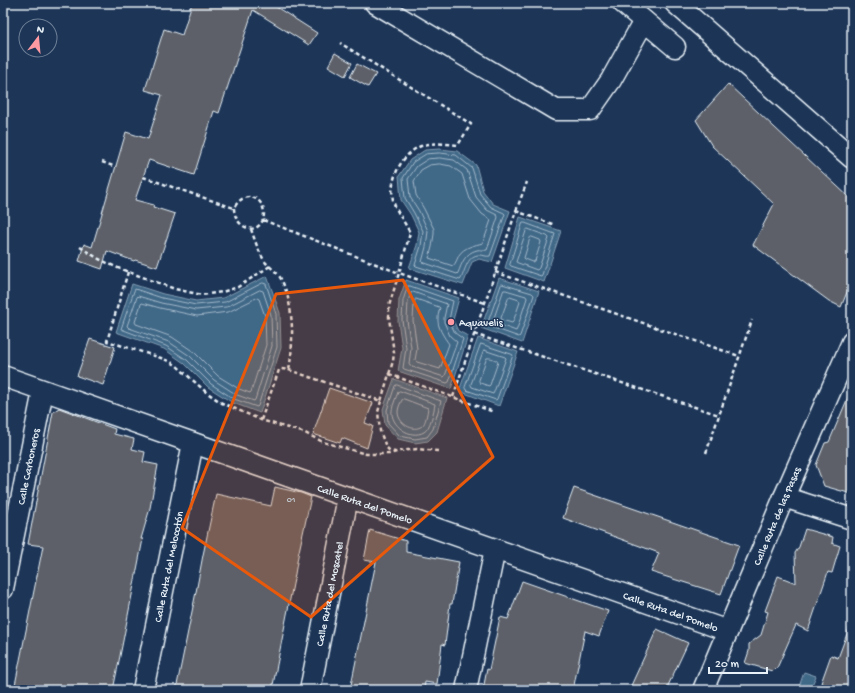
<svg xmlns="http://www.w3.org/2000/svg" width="855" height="693" viewBox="0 0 855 693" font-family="'Gochi Hand',sans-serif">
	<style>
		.water { fill: #3f6787; stroke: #839eb4 }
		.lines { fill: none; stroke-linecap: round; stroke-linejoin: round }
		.shore { stroke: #a4bacb; stroke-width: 1 }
		.building { fill: #5d6168; stroke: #e8f1f8 }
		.minor-casing { stroke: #e8f1f8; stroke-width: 23 }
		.path { stroke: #e8f1f8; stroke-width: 2.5; stroke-dasharray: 4 3; stroke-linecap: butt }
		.minor { stroke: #1d3557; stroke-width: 20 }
		.marked { fill: #e8590c; fill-opacity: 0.2; stroke: #e8590c; stroke-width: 3; stroke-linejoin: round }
		.poi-dot { fill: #ff9aa2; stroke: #1d3557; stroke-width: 1.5 }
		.labels { text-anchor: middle; stroke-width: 3; stroke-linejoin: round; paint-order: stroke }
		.number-label { font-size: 9px; fill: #c5cdd4 }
		.poi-label { font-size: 11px; fill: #e8f1f8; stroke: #1d3557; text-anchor: start }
		.street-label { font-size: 11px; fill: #e8f1f8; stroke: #1d3557 }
	</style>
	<rect width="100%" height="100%" fill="#1d3557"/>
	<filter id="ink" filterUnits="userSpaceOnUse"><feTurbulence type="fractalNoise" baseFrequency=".025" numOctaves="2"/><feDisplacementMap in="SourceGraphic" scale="8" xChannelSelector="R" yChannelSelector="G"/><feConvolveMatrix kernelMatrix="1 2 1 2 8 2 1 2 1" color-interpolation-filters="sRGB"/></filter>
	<g filter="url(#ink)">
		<path class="water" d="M440,149L457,151L476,165L483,191L493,204L510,211L492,262L479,259L472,262L463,285L409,268L417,245L419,232L411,215L401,200L399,176L410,160L425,150Z
			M520,217L561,231L544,282L505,268Z
			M267,276L280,313L281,348L260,413L233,403L208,387L184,363L164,349L116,332L132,284L163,294L196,301L223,298Z
			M499,278L539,291L522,343L481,328Z
			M406,280L459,298L453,320L458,331L468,336L451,389L398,371L402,348L398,321L399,300Z
			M478,338L518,352L499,406L459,391Z
			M394,379L447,398L437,432L428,441L415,443L398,439L385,425L383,409Z
			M804,672L816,676L812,685L822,689V690H798Z"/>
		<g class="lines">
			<path class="shore" d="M440,153L456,155L472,168L480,194L491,207L504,213L505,214L490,256C486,257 484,255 480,255C468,254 465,270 461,279L460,280L416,266L415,265L421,246L423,231L414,213L405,198L403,178L413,162L426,154Z
				M440,158L454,160L467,170L476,197L487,210L497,215L498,217L487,250C484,251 480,249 477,250C465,253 462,263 458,273L457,274L422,262L426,247L428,231L419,211L410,197L408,179L417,166L428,159Z
				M440,164L451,166L462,174L470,199L482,214L491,220L483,243C475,245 464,247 459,255C457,259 456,263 453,266L429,258L432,247L434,234V229L424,209L416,195L414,181L421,170L430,165Z
				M523,223H525L555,234L542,275L541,276L511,266L510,265Z
				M528,229L547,236L549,238L539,268L537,270L518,263L516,262L526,231Z
				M532,237L540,240L541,242L535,261L533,262L525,259L524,258L530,238Z
				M263,283L266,284L276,314L277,347L258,406L257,407L234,399L211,384L187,360L166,346L121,329L134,291L135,289L162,298L196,305L225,302Z
				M502,284L532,293L534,295L520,336L519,337L488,326L487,325L501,285Z
				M408,286H410L453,301L449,320L455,333L462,338L463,339L449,382L447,383L404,369L403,368L406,348L402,320L403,301Z
				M260,290L263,291L271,315L272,346L255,400L254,401L237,395L214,380L190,356L169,342L129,328L127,326L137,297L138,296L161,303L196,310L226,307Z
				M504,290H506L526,296L527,298L517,329L516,331L495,323L493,322Z
				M413,292L447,304L444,318V322L450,336L457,342L445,376L444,377L410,366L409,364L411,348L407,320L408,301L411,293Z
				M510,297L519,300L520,302L513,322L512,323L502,320L501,318L508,299Z
				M257,298L259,299L265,316L266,345L251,392L250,393L239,389L218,376L194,352L172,337L136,324L135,322L141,304L142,303L160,308L197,316L228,312Z
				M416,299L439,307L440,308C439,311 438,314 438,318C437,327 444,337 449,344L440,369L417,362L415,360L417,349L413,320L414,303L415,300Z
				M481,344L511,354L513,355L497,399L496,400L466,390L465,388Z
				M484,350L505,357L506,358L494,392L493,394L472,387L471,385Z
				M487,358C490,357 497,360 498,362L490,385L489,386L480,383L479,381Z
				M397,385L441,401L433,429L427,437L415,439L400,436L388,423L387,410L395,386Z
				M400,391L435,404C434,411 430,429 424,432C410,440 390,425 392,410C393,404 396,398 398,392Z
				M404,399L428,408C427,413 426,423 422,426C413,433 398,423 398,412C398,408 400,404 402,400Z"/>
		</g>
		<path class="building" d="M192,3H270L317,33L309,45L253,10L219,113L214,111L194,175L149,160L135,200L154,205L153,207L175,214L157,267L135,260L134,261L107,251L102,269L79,261L84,244L92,247L126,132L148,139L162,95L145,90L164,29L182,35Z
			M335,53L352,63L345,76L328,66Z
			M357,64L376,74L368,87L350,77Z
			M728,84L852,200V280L841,307L829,301L753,245L774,204L712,146L696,120Z
			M90,339L115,347L103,385L77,376Z
			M329,388L373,403L365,423L373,426L367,448L342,438L340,443L313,434Z
			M852,388V494L824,486L816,465L825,443L829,442Z
			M59,408L115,429L114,434L134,439L132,449L145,452L143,462L158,465L150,508L141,539H143L121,651L113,690H14L43,546L28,544L53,412Z
			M275,487L301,493L311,497L298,556L295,574L272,690H176L197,587L203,555L216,494L271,506Z
			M574,488L739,545L721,594L651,572L659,553L563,518Z
			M805,529L833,537L832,543L840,546L832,573L828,572L808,631L796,625L777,668L772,671L745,663L749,651V644L761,635L768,612L765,611L778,576L796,583L795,553L799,547Z
			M370,530L406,541V552L459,562L452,604H450L445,645L442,644L437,684L425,682L424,690H350L376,562L364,560Z
			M522,581L608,611L599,636L585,631L573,690H483L487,669L489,670L500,617L508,619Z
			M851,623L852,624V690H840L821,683L831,655L838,658Z
			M657,629L688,643L666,690H629Z"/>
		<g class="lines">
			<g class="minor-casing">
				<g id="minor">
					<path d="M375,3L556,110H590L611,80L644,21"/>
					<path d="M623,3L675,47"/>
					<path d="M675,3L852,158"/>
					<path id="s1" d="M3,376L728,631"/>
					<path d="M784,497L852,519"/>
					<path id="s2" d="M3,589L43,391"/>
					<path id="s3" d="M143,690L193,443"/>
					<path id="s4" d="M310,690L348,497"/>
					<path d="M466,690L495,549"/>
					<path id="s5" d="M703,690L784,497L852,342"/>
				</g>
			</g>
			<path class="path" d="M102,162L116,167
				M143,177L234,208C245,187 269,199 263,220L399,273L410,233C405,222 396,212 393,200C389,180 401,154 421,146C432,142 446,144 458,145L471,124L340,43
				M234,208C234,225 254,238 263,220
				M516,211L527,182
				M251,229C255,241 259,253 266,263C271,268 278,273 281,279C294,304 294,342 289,370
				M80,247L99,259L118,268L175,289L202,295L222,292L238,287L270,266
				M128,272L107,341L161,358L171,362L177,366L206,392L222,403L261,420L305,433L323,442L366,454H389L400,451L417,449L438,451
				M495,272L739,356
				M474,334L719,415
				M389,374L494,412
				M453,397L516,211L555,225
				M381,401L378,412L380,431L386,447L389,450L395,452
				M261,420L279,370L281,369L289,370L381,401L393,361L394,353L389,318V306L399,273L485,303
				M706,453L752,320"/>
			<use href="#minor" class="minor"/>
		</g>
	</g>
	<path class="marked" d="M403,280L493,457L311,617L182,528L276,294Z"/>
	<circle class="poi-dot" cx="451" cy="322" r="4"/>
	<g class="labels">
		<g class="number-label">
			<text x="291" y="502">01</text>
		</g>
		<g class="poi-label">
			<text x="459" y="326">Aquavelis</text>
		</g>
		<g class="street-label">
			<text dy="4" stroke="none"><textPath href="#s2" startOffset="125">Calle Carboneros</textPath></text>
			<text dy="4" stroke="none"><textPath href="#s1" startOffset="384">Calle Ruta del Pomelo</textPath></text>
			<text dy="4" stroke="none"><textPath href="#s5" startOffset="189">Calle Ruta de las Pasas</textPath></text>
			<text dy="4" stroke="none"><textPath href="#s3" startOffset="126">Calle Ruta del Melocotón</textPath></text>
			<text dy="4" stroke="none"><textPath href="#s4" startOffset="98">Calle Ruta del Moscatel</textPath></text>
			<text dy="4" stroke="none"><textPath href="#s1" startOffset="708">Calle Ruta del Pomelo</textPath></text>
		</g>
	</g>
	<rect width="855" height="693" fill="none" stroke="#1d3557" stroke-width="16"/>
	<rect x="8" y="8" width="839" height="677" fill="none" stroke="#e8f1f8" stroke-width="1.5" filter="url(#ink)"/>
	<g transform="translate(38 38) rotate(16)"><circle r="19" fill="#1d3557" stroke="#6e8097"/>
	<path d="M0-3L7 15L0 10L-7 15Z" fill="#ff9aa2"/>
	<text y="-6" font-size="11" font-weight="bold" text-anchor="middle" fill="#e8f1f8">N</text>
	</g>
	<path d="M709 667v6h58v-6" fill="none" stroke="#e8f1f8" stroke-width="2"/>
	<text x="715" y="667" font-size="12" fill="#e8f1f8" stroke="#1d3557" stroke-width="3" paint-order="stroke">20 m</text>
</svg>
